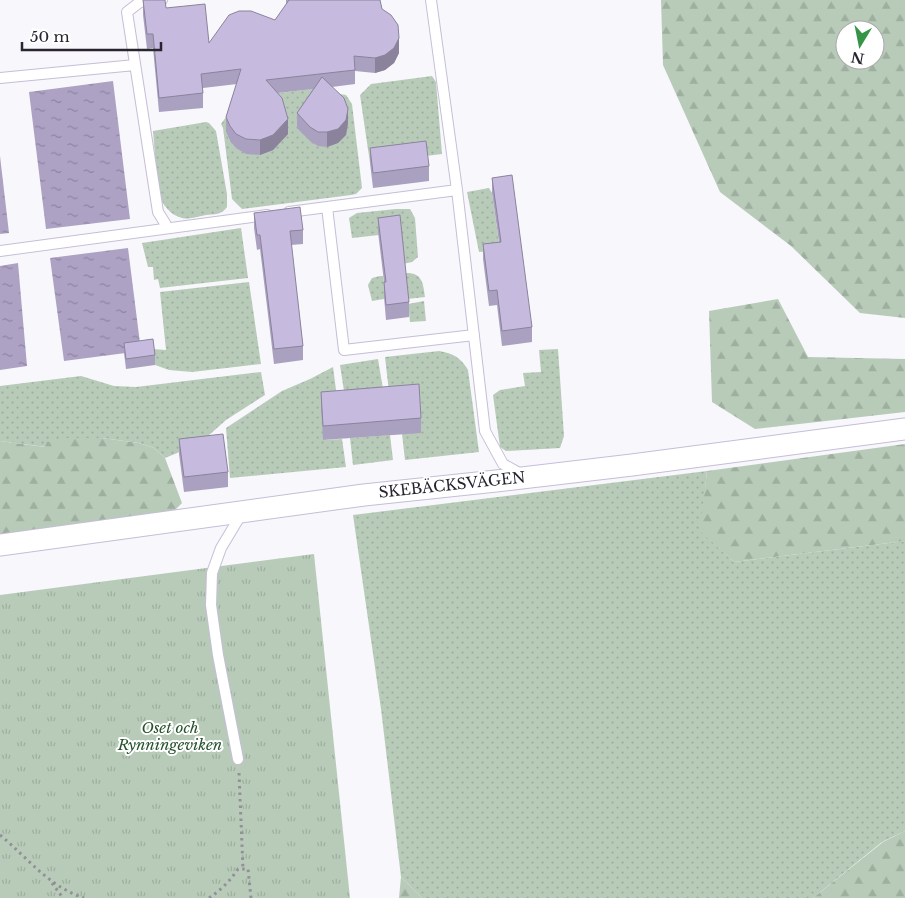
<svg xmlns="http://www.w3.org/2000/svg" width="905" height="898" viewBox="0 0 905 898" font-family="'Libre Baskerville',serif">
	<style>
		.grass { fill: url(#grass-dots) }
		.forest { fill: url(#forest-firs); fill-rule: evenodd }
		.park { fill: url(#park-tufts) }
		.water { fill: url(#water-ripples) }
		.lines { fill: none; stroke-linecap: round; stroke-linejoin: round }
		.service-casing { stroke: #c5bed7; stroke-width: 12 }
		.minor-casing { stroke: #c5bed7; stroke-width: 23 }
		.path { stroke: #918f97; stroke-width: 3; stroke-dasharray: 2.5 4; stroke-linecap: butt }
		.service { stroke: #fff; stroke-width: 10 }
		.minor { stroke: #fff; stroke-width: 21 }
		.wall { fill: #aaa1c0 }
		.shaded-wall { fill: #8b839c }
		.building { fill: #c6bbdf; stroke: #8b839c }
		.labels { text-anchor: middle; stroke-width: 4; stroke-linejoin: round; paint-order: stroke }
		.street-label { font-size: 15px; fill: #28252f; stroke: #fff }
		.park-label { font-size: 15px; font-style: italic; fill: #26532c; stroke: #fff }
	</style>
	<defs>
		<pattern id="grass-dots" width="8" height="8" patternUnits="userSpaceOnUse" patternTransform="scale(1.25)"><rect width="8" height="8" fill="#b8cbb9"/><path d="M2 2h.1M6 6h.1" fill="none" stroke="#9eae9f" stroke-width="1.8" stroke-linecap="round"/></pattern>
		<pattern id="forest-firs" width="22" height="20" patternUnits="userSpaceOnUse" patternTransform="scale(1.25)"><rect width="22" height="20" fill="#b8cbb9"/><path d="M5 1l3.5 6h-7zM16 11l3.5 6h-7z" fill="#9eae9f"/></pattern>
		<pattern id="park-tufts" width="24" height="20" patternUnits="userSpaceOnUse" patternTransform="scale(1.25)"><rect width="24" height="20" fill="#b8cbb9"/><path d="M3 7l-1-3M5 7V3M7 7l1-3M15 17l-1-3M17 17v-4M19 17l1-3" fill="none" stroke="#9eae9f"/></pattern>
		<pattern id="water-ripples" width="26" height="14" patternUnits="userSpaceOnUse" patternTransform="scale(1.25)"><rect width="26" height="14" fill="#ada2c4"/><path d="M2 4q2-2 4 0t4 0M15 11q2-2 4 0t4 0" fill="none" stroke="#8d84a0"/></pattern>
	</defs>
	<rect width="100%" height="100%" fill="#f8f7fc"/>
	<path class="grass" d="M432,76L436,82L442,154L370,163L360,95L371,84Z
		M311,89L346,95L352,104L362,188L356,194L351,195L242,209L232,199L223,128L221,124L226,117V132L230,141L263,95Z
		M206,122L209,123L216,131L227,194V207C222,215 214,214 206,215C199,216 189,220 182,218C170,215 162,204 158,193L153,131Z
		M489,188L492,193L500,250L479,252L467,192Z
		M396,209H410L415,218L418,257L412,262L403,264L378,233L379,235L352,238L349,218L357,213Z
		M241,228L248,278L160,288L158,279L154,280L153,267H148L142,243Z
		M404,273C422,272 423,282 425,297L407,299Z
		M380,276H383L386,297L384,299L372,301L368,285L372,278Z
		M249,282L261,364L192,372L169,370L155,365L153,349L166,350L160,292Z
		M424,301L426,321L410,322L408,304Z
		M558,349L564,436L560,448L506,451L500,447L493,395L500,390L525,386L523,373L541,372L539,350Z
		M439,351C453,353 461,358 468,370L479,452L405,460L402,434L390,401L385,357Z
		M378,359L385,401L346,404L340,365Z
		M333,367L338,405L323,440L342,439L346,467L230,478L226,428L282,391L310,379Z
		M261,372L265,395L226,420L199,444L165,458L154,448L139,443L102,438L83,439L46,447L0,441V386L81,376L114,386L136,387Z
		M390,435L393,460L353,465L350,438Z
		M707,471L701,531L734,562L905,541V831L882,842L813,898H422L401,877L381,709L353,515Z"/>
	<path class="forest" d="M661,0H905V318L860,313L791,246L720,192L663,65ZM845,30H875V60H845Z
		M778,299L808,357L905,359V412L755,429L712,402L709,311Z
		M65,438H102L139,443L154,448L165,458L182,503L173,512L0,548V441L45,447L47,442Z
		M905,444V541L734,562L700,531L707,471Z
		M905,831V898H813L883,842Z
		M401,877L422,898H399Z"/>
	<path class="park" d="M314,554L350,898H0V595Z"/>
	<path class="water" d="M113,81L130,219L46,229L29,92Z
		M0,156L9,233L0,234Z
		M128,248L141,351L64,361L50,258Z
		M18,263L27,366L0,370V266Z"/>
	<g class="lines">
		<g class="service-casing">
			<path id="service" d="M162,0L140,2L127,12L158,212L168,228
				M431,0L457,190L485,431L503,464L521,474
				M0,78L135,65
				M327,207L344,350L474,335
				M289,212L457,190
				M0,251L267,215
				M238,759L218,655L211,605L212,573L221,548L242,513"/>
		</g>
		<g class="minor-casing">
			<path id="minor" d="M0,545L364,495L496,481L632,465L905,429"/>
		</g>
		<path class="path" d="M239,773L243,869
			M0,835C29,859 48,886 84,898
			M52,883L63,898
			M209,898C221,890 230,881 238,869H248L251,898"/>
		<use href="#service" class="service"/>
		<use href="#minor" class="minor"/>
	</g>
	<path class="wall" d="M143,0L209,43L275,20L286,5V0H380L382,9L399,53L394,63L385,70L375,73L355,71V84L332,87L348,123L346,135L338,143L327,147L318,146L310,141L297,128V113L313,89L278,93L288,134L273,150L260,155L246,154L236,148L230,141L226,132V117L237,84L203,88V108L159,112L153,48L147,49L143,15Z
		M370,148L429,166V181L373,188L370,163Z
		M492,178L532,327V342L502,346L497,305L489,306L483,259V244L499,242L492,193Z
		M254,213L303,230V244L291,245L303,346V360L274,364L260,249L257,250L254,228Z
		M378,218L409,302V317L386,320L384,297V282L378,232Z
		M124,343L155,355V365L126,369L124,353Z
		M321,392L421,418V433L323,440L321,406Z
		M179,439L228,472V487L184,492L179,454Z"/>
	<path class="shaded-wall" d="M399,38V53L394,63L385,70L375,73V58Z
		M348,109V123L346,135L338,143L327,147V132Z
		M288,119V134L273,150L260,155V140Z"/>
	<path class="building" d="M143,0H165L166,8L205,4L209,43L229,15L239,11H251L275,20L289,0H380L382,9L391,15L398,25L399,38L394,48L385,55L375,58L354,56L355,70L266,80L282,98L288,119L273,135L260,140L246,139L236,134L230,126L226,117L241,69L201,74L203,93L159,98L153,34H147Z
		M322,77L344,98L348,109L346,120L338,129L327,132H318L310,127L297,113Z
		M426,141L429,166L373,173L370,148Z
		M512,175L532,327L502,331L497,290L489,291L483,244L501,242L492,178Z
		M300,207L303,230L290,231L303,346L274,349L260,235H257L254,213Z
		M400,215L409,302L386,305L384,282H386L378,218Z
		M153,339L155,355L126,359L124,343Z
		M419,384L421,418L323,426L321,392Z
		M223,434L228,472L184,477L179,439Z"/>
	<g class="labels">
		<g class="street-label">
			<text transform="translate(452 485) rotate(-6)" y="5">SKEBÄCKSVÄGEN</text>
		</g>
		<g class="park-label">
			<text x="170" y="733">Oset och<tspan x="170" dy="17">Rynningeviken</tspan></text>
		</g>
	</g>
	<g transform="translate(860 45) rotate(190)"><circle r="24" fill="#ffffff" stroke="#a9a8ac"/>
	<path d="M0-4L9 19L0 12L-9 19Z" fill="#369447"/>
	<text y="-8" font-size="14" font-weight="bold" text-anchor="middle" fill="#28252f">N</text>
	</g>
	<path d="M22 42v8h139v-8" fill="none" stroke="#28252f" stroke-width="2.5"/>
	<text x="30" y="42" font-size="15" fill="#28252f" stroke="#ffffff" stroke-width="4" paint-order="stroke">50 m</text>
</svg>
